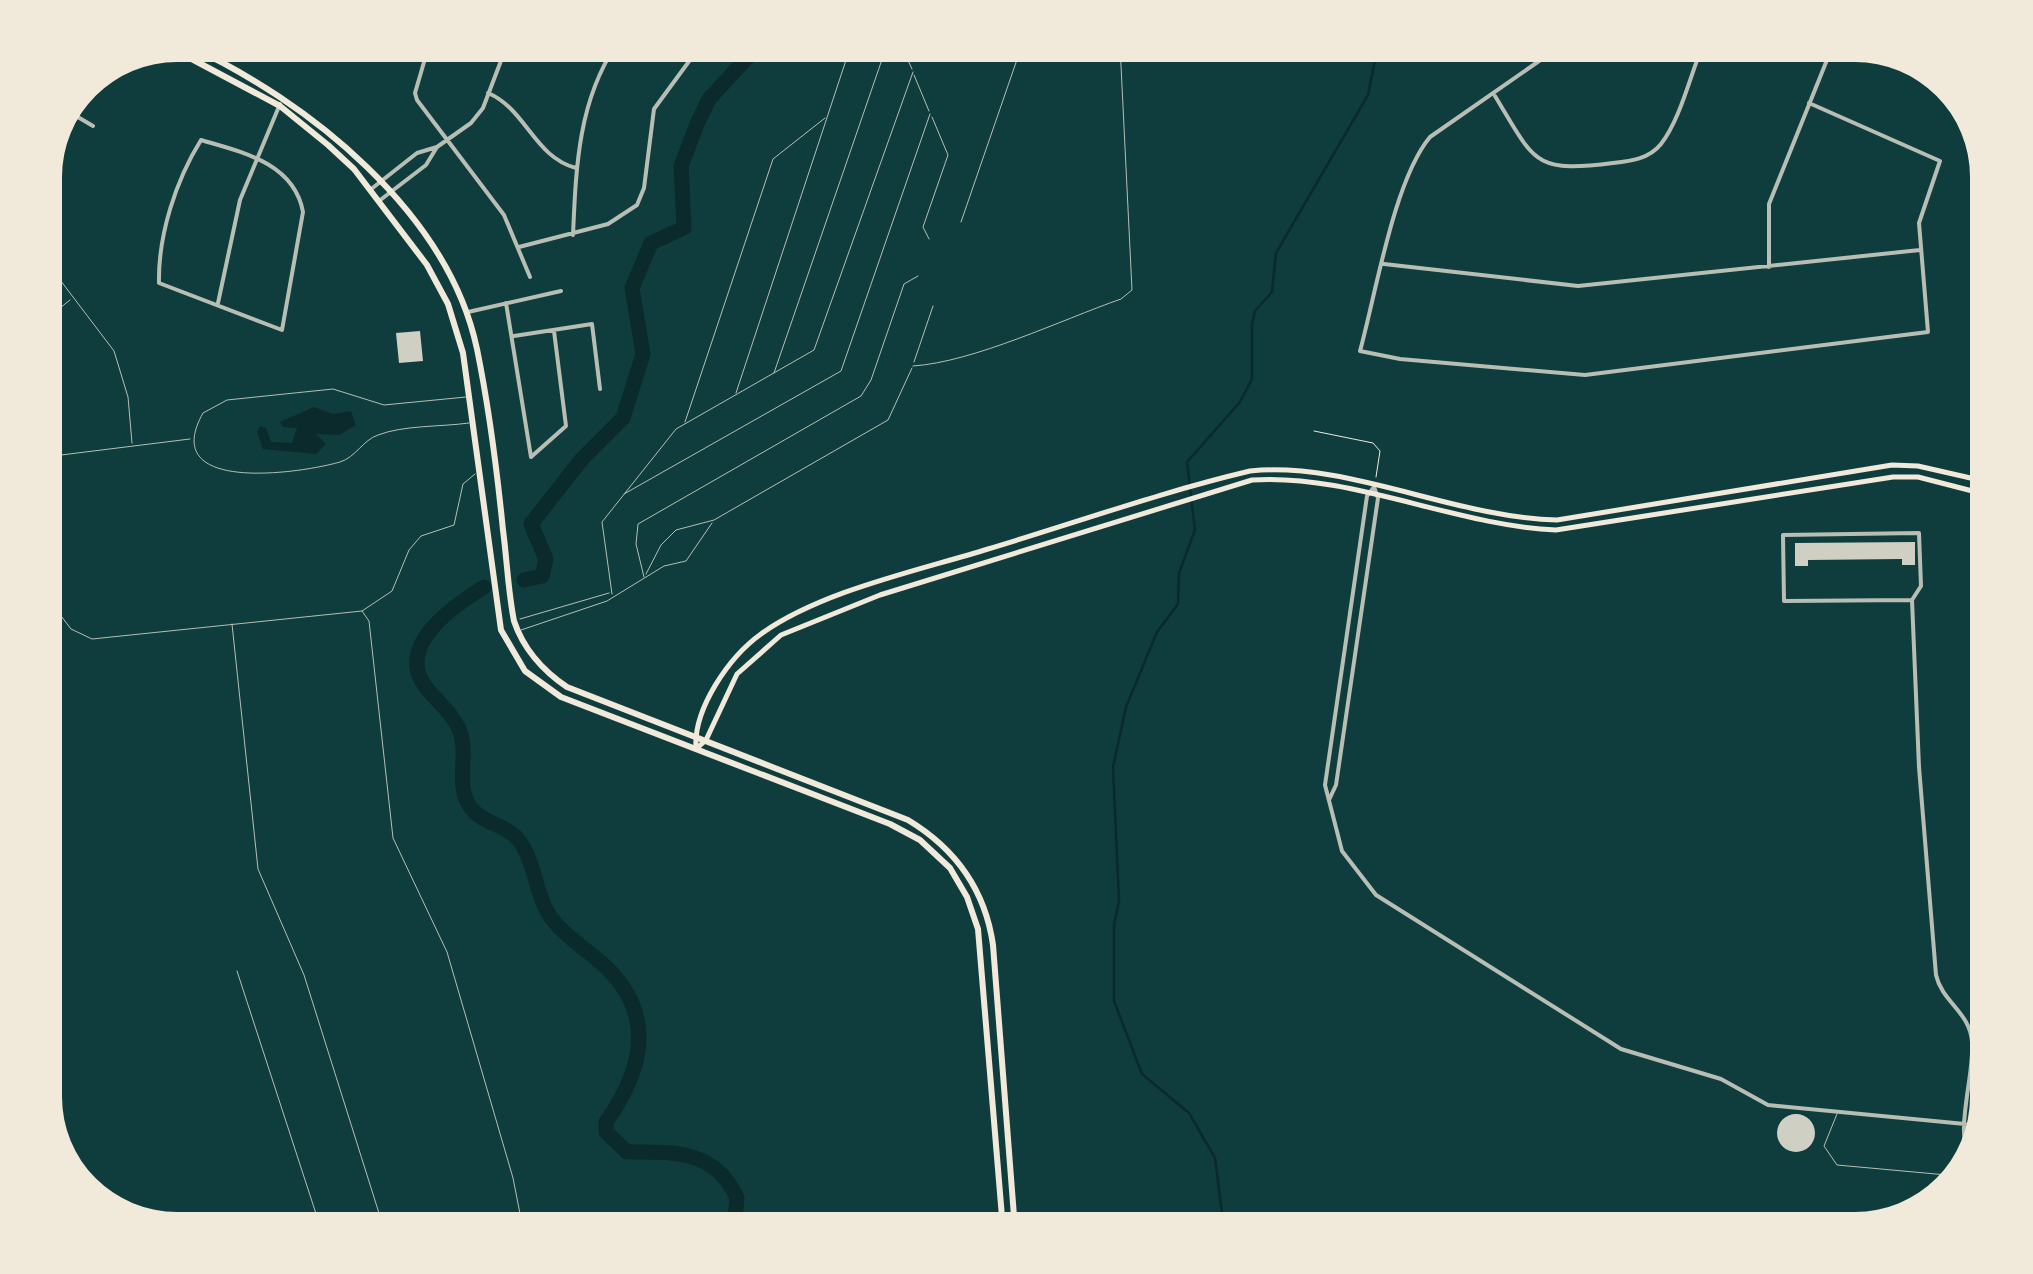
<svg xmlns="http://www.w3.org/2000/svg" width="2033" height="1274" viewBox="0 0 2033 1274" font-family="'IBM Plex Sans',sans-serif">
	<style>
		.water { fill: #0a2a2b }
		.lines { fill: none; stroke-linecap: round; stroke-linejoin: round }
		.stream { stroke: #0a2a2b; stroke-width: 2.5 }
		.river { stroke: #0a2a2b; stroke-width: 15 }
		.building { fill: #cfcfc3 }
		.path { stroke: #f1e9da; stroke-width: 1 }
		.service { stroke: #b8beb3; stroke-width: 1 }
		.minor { stroke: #b8beb3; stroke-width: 4 }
		.secondary { stroke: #f1e9da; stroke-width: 5 }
		.trunk { stroke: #f1e9da; stroke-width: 6 }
	</style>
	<rect width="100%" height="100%" fill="#0f3d3e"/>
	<path class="water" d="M314,407L333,414L351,411L356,425L339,435L316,434L326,444L316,454L263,449L257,432L260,426L266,428L271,442L292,443L297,428L283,427L280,422Z"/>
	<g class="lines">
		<path class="stream" d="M1224,1229L1215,1158L1189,1113L1142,1074L1114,1001V925L1119,901L1113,767L1126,707L1157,632L1178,604L1179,573L1195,530L1187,462L1240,402L1252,379V324L1255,311L1272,292L1276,253L1368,95L1378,45"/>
		<path class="river" d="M524,580L542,576L546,559L531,524L582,459L623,418L643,354L632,288L651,243L684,228L681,166L697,124L709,99L759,45
			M484,587C455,605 395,645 425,686C436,701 450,710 458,727C471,754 453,785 471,808C482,823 504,824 516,837C536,858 534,896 553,920C568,940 593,953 610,971C656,1019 641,1073 606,1122V1132L627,1152C672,1152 716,1149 737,1198L734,1229"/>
	</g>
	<path class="building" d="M420,331L423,361L399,363L396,333Z
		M1915,542V565H1902V559L1808,560V566H1795V543Z
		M1777 1133a19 19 0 1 1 38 0a19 19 0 1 1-38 0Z"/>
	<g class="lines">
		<path class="path" d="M1314,431L1373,443L1380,451L1376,477"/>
		<path class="service" d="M901,45L912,69
			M914,75L929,111
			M961,222L1022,45
			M929,239L923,227L948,155L932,117
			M45,260L114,351L128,397L132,443
			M45,320L70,300
			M914,362L933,306
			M913,366C974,362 1061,320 1121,299L1132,290L1120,45
			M774,373L887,45
			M736,393L851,45
			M466,397L384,405L333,389L227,400L203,413C157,495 302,473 340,462C356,457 363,440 378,435C404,425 441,427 469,423
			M685,422L773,159L825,118
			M45,457L190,439
			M624,494L841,371L930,114
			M646,574L661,545L676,530L714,520L888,420L912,368
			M644,577L636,544L638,524L861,396L871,380L904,284L918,276
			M612,594L602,522L676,429L814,350L913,72
			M45,595L71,629L92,639L362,611L392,591L409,550L421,536L454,525L463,484L475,474
			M362,611L369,621L393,838L447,952L513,1178L523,1229
			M520,619L609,593
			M232,624L258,869L304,975L384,1229
			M521,630L607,601L664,566L686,561L712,523
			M237,971L321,1229
			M1837,1114L1824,1146L1837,1165L1958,1176L1968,1165"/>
		<path class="minor" d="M429,45L415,93L417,100L504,215L530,277
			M1562,45L1430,137C1394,180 1376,293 1360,351L1400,359L1585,375L1928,332L1919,223L1940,161L1809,103
			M488,93C526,109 534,157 576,168
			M1495,96C1535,162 1533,173 1613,163C1631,161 1649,159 1661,144C1681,118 1690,75 1703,45
			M71,113L93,126
			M201,140C242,152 294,163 303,212L282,330L159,283C158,235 176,180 201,140Z
			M370,190L417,153L437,147L471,123L483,108L507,45
			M379,201L426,165L437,147
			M573,235C576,168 578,102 616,45
			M519,247L608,224L637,205L644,188L654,109L701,45
			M1384,264L1578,286L1920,250
			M1769,267V204L1833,45
			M218,303L240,200L280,104
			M506,303L531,457
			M468,312L561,291
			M514,336L592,324L600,389
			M531,457L566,426L554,331
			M1912,600L1784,601L1783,535L1919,533L1921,586L1912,600L1919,767L1936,975C1942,1002 1970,1012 1972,1042C1975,1072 1954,1134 1970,1157
			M1329,800L1336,785L1378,498L1374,487L1367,496L1325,785L1342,851L1376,895L1621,1049L1721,1079L1768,1105L1965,1124
			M1967,1128L1975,1139"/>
		<path class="secondary" d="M696,749C693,709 729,657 761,634C821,591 917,571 988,549C1075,523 1161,492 1250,471C1348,461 1455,518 1557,520L1892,465L1918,466L1988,482
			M696,749L706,740L737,674L781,635L880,595L1252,480C1349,473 1457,526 1556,530L1893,477H1918L1988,495"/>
		<path class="trunk" d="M187,45C308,101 448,212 477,349C489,408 497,470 503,530C507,560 508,591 514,621C523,648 543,671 567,687L908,820C956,849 985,889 993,945L1015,1229
			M171,48L280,106L328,145L354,169L427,265L448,304L463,353L501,630L525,671L561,697L890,824L920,840L950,868L967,897L978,929L1003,1229"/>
	</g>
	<path d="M0 0H2033V1274H0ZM177 62H1855A115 115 0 0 1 1970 177V1097A115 115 0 0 1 1855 1212H177A115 115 0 0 1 62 1097V177A115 115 0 0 1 177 62Z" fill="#f1e9da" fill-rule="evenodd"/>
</svg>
